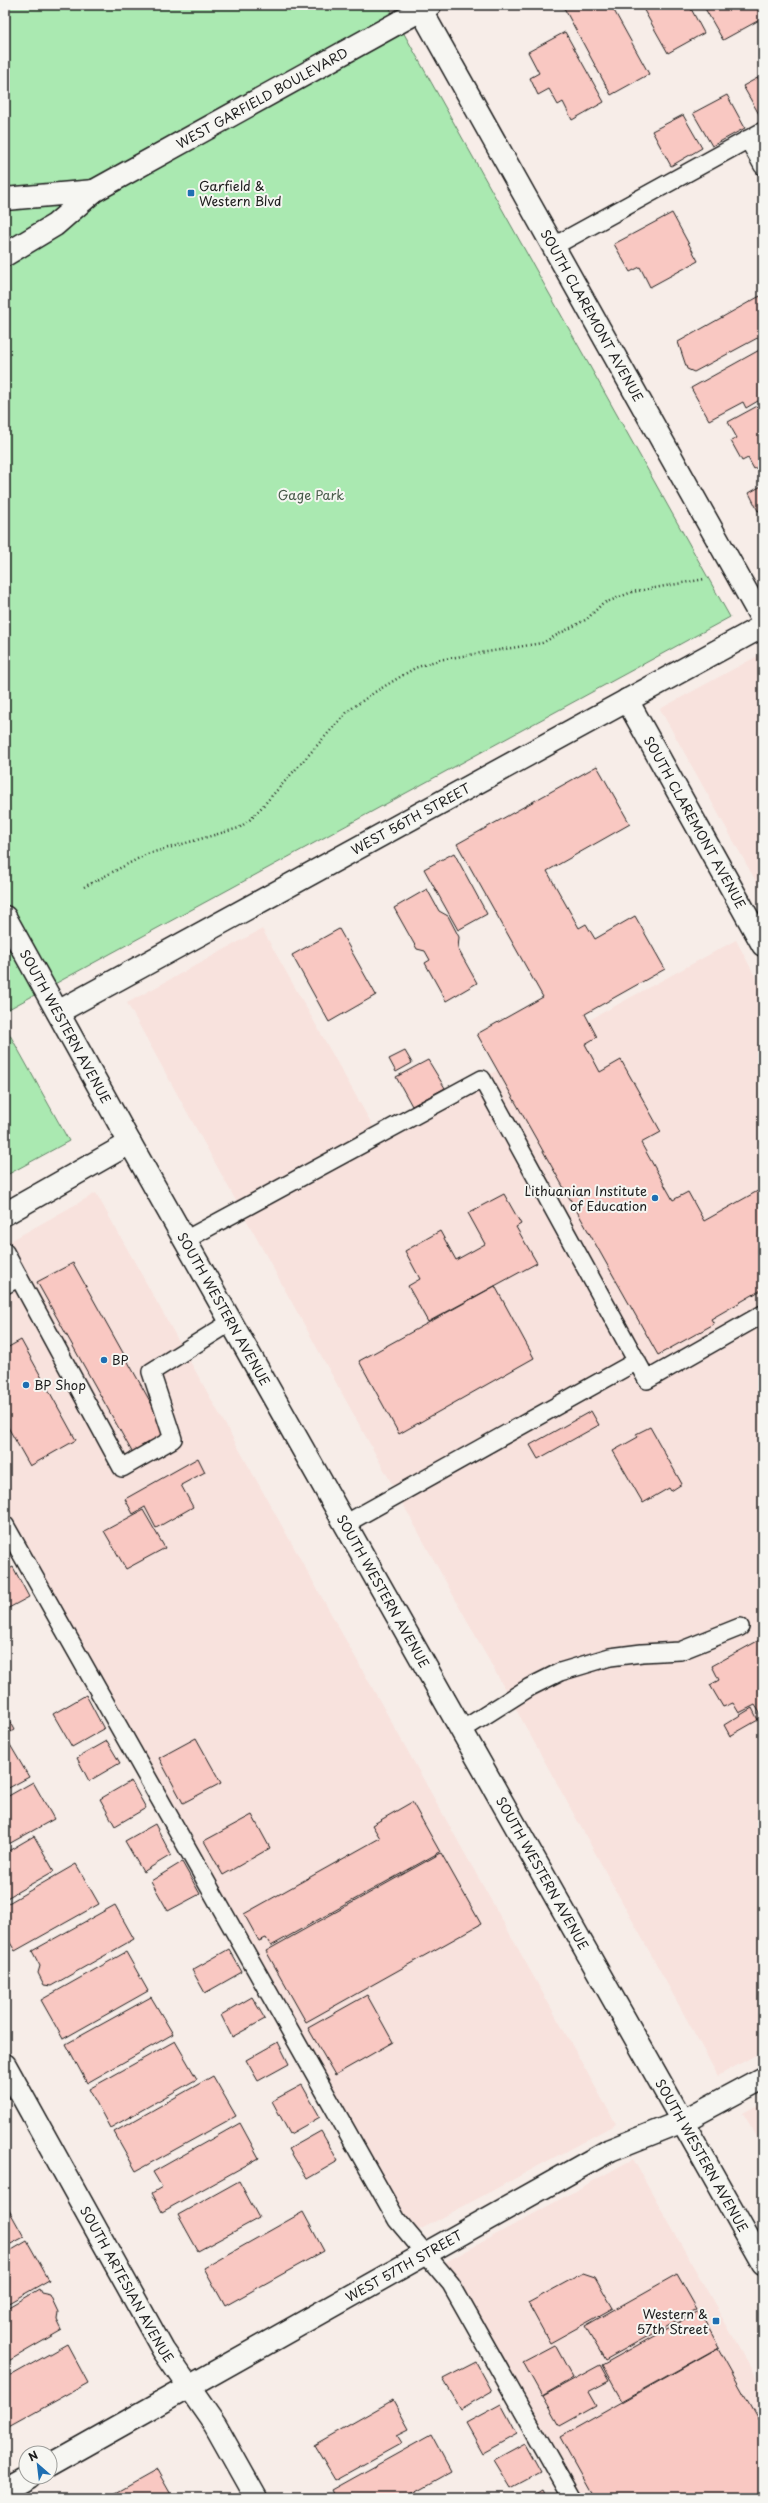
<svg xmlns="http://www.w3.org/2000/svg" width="768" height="2503" viewBox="0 0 768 2503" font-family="'Playpen Sans',sans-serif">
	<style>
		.built { fill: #f8e2dd }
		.green { fill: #aae9b1; stroke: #638266 }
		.building { fill: #f9c8c2; stroke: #1c1c1c }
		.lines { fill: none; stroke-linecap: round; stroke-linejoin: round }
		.service-casing { stroke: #1c1c1c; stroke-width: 20 }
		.minor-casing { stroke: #1c1c1c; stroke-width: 25 }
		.tertiary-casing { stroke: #1c1c1c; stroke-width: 25 }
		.secondary-casing { stroke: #1c1c1c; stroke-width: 25 }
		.path { stroke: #1c1c1c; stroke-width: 2.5; stroke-dasharray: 1 3; stroke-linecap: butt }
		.service { stroke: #f6f6f2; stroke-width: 17 }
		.minor { stroke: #f6f6f2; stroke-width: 22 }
		.tertiary { stroke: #f6f6f2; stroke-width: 22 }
		.secondary { stroke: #f6f6f2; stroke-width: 22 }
		.poi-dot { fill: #1f6fb2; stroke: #f6f6f2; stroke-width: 1.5 }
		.labels { text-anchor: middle; stroke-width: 4; stroke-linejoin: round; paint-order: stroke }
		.street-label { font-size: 13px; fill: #1c1c1c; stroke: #f6f6f2 }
		.poi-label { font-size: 13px; fill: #1c1c1c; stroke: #f6f6f2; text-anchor: start }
		.park-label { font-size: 13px; fill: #475a49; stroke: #f6f6f2 }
	</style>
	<rect width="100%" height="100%" fill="#f7ede8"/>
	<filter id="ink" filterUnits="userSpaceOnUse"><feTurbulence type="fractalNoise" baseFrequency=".025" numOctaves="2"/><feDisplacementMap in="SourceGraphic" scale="8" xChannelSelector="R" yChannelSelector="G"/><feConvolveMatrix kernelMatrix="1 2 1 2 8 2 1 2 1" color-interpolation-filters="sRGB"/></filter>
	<g filter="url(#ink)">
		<path class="built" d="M763,653V894L660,709Z
			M262,929L378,1135L736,940L763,991V2051L718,2076L127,1003Z
			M96,1193L616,2124L410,2235L5,1525V1244Z
			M763,2102V2147L743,2113Z
			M633,2159L763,2390V2498H572L437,2267Z"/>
		<path class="green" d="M5,5H388L730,617L5,1011Z
			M5,1026L69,1141L5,1176Z"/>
		<path class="building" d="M565,5H611L649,74L611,95L563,6Z
			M641,5H689L704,33L668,53Z
			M703,5H763V18L723,40Z
			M565,32L604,102L572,120L563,102L558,105L549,89L538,95L530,78L539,73L528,52Z
			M763,75V114L760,116L743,86Z
			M727,95L745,128L712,146L693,113Z
			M683,115L702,148L671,166L652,131Z
			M672,213L698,261L650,287L640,267L630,272L614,244Z
			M760,296L763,301V335L694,372L687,369L678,342Z
			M763,348V398L746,408L743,402L709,420L691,388Z
			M763,403V464L754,469L748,458L742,461L731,441L737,438L728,422Z
			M763,485V509L758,511L749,493Z
			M597,766L630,824L547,871L579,928L586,924L595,939L635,916L665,969L585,1014L597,1037L585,1044L600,1072L621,1060L661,1132L641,1143L673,1200L688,1192L704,1221L763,1188V1289L711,1319L714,1324L658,1355L477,1034L543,997L457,844Z
			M454,853L487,914L458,930L424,869Z
			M427,889L439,911L448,916L459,937L458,949L477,983L446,1001L425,963L430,960L425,951L417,949L394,908Z
			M339,929L376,995L329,1022L292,955Z
			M405,1051L412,1063L396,1072L389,1059Z
			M428,1060L445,1088L412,1106L396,1077Z
			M504,1194L521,1224L516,1227L537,1263L428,1322L408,1286L420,1279L405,1251L440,1231L456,1260L485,1244L468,1213Z
			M73,1263L171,1439L136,1459L37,1282Z
			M495,1286L534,1358L399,1434L359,1361Z
			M21,1340L76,1440L30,1466L5,1422V1349Z
			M591,1411L599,1425L538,1459L530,1445Z
			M650,1427L682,1484L671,1491L669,1488L643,1503L613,1451L638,1437L636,1434Z
			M198,1458L205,1472L181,1485L193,1507L156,1528L145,1507L133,1514L125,1499Z
			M143,1510L165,1548L126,1569L104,1531Z
			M13,1567L29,1597L5,1610V1571Z
			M763,1638V1718L755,1705L739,1713L733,1703L723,1707L710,1685L719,1680L712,1666Z
			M86,1695L104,1729L72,1747L53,1714Z
			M752,1708L758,1720L730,1736L724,1725Z
			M5,1713L14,1730L5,1735Z
			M196,1738L221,1783L183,1803L159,1758Z
			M107,1741L120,1763L89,1781L77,1758Z
			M9,1743L29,1777L5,1790V1745Z
			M131,1781L146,1808L115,1826L100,1799Z
			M33,1782L54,1819L5,1846V1798Z
			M412,1802L440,1852L271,1946L266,1938L259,1941L244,1914L380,1838L372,1825Z
			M252,1815L270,1848L223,1875L204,1841Z
			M155,1824L171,1855L143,1872L125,1841Z
			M34,1836L54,1871L5,1899V1853Z
			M441,1853L481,1924L306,2022L266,1951Z
			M182,1862L200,1894L168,1911L151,1881Z
			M76,1864L99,1904L15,1951L5,1934V1905Z
			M115,1905L134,1939L51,1986L44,1985L38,1973L40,1966L32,1951Z
			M229,1949L242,1972L205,1993L192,1970Z
			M126,1952L148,1991L63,2039L41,2000Z
			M367,1995L393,2042L335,2075L308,2028Z
			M151,1997L173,2034L87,2083L66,2044Z
			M252,1997L265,2019L232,2037L221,2015Z
			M175,2041L197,2079L110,2128L89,2089Z
			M278,2042L289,2064L258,2081L246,2060Z
			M213,2076L236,2116L136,2171L114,2132Z
			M302,2085L320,2117L290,2134L272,2101Z
			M240,2123L259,2158L162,2212L152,2193L162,2187L153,2172Z
			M321,2131L338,2161L307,2179L289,2149Z
			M239,2181L259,2218L198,2251L178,2215Z
			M5,2203L24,2237L5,2247Z
			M303,2212L324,2251L225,2306L204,2268Z
			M27,2241L49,2280L5,2305V2254Z
			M583,2273L595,2277L613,2308L550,2343L528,2303Z
			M677,2274L697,2309L605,2360L585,2326Z
			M39,2289L41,2293L50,2295L58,2312L57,2320L62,2330L5,2363V2309Z
			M699,2311L719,2347L622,2401L602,2365Z
			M67,2344L88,2383L5,2429V2379Z
			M555,2345L573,2378L542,2396L523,2362Z
			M718,2348L763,2428V2498H594L560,2437Z
			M476,2362L492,2391L461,2409L443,2379Z
			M600,2365L609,2381L588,2392L596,2406L560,2426L543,2396Z
			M393,2400L409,2429L397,2435L402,2443L335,2480L314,2445Z
			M501,2404L517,2434L483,2453L466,2423Z
			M431,2435L451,2472L404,2498H336L332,2490Z
			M525,2443L541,2472L511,2488L494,2460Z
			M157,2470L173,2498H107Z
			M543,2490L547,2498H529Z"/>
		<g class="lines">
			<g class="service-casing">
				<path id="service" d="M748,139L763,166
					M554,246L763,131
					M185,1240L482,1079L647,1380L763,1314
					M5,1252L122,1468L173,1439L151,1372L231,1322
					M5,1285L19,1277
					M345,1524L637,1361
					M5,1525L397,2220L451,2284L572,2498
					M462,1730L530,1687L560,1672L610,1657L642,1653L680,1651L740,1627"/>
			</g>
			<g class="minor-casing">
				<g id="minor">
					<path id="s1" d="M421,10L763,621"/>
					<path id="s2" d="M627,700L763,945"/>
					<path id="s3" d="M58,1012L763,626"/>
					<path d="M5,1214L130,1143"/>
					<path id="s4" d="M5,2065L163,2350L215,2425L256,2498"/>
					<path id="s5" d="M50,2465L610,2150L683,2121L763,2078"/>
					<path d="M5,2490L28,2477"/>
				</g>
			</g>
			<g class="tertiary-casing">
				<g id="tertiary">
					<path d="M5,199L94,191"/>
					<path id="s6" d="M5,255L55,225L94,191L430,5"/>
				</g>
			</g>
			<g class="secondary-casing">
				<g id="secondary">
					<path id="s7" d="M5,917L130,1143L763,2264"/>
				</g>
			</g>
			<path class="path" d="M84,887L147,854L239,828L252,818L348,711L375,692L415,668L438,660L542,643L587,619L602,604L632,592L705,579"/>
			<use href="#service" class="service"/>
			<use href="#minor" class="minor"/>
			<use href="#tertiary" class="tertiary"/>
			<use href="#secondary" class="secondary"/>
		</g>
	</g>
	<g class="poi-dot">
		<rect x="187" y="189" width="8" height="8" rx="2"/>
		<circle cx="655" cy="1198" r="4"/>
		<circle cx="104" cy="1360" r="4"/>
		<circle cx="26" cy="1385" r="4"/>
		<rect x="712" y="2317" width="8" height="8" rx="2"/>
	</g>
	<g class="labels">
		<g class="street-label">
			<text dy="5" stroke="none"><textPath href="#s6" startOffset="302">WEST GARFIELD BOULEVARD</textPath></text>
			<text dy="5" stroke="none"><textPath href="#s1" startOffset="350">SOUTH CLAREMONT AVENUE</textPath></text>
			<text dy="5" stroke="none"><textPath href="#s3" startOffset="402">WEST 56TH STREET</textPath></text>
			<text dy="5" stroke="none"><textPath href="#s2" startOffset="140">SOUTH CLAREMONT AVENUE</textPath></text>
			<text dy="5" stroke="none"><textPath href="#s7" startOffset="125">SOUTH WESTERN AVENUE</textPath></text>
			<text dy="5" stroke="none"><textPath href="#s7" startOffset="449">SOUTH WESTERN AVENUE</textPath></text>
			<text dy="5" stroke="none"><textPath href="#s7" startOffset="773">SOUTH WESTERN AVENUE</textPath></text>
			<text dy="5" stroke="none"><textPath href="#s7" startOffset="1097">SOUTH WESTERN AVENUE</textPath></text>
			<text dy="5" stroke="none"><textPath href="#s7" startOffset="1421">SOUTH WESTERN AVENUE</textPath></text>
			<text dy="5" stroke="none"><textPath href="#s5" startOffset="406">WEST 57TH STREET</textPath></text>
			<text dy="5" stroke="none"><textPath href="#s4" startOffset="251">SOUTH ARTESIAN AVENUE</textPath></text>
		</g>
		<g class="poi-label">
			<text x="199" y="191">Garfield &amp;<tspan x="199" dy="15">Western Blvd</tspan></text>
			<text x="647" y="1196" text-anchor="end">Lithuanian Institute<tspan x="647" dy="15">of Education</tspan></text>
			<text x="112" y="1365">BP</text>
			<text x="34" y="1390">BP Shop</text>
			<text x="708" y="2319" text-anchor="end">Western &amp;<tspan x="708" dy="15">57th Street</tspan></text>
		</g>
		<g class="park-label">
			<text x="311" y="500">Gage Park</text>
		</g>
	</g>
	<rect width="768" height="2503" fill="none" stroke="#f6f6f2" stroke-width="20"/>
	<rect x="10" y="10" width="748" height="2483" fill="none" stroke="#1c1c1c" stroke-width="1.5" filter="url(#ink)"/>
	<g transform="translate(38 2465) rotate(332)"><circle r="19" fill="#f6f6f2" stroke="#9f9f9c"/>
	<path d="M0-3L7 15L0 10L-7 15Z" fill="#1f6fb2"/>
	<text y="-6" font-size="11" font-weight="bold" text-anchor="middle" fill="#1c1c1c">N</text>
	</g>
</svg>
